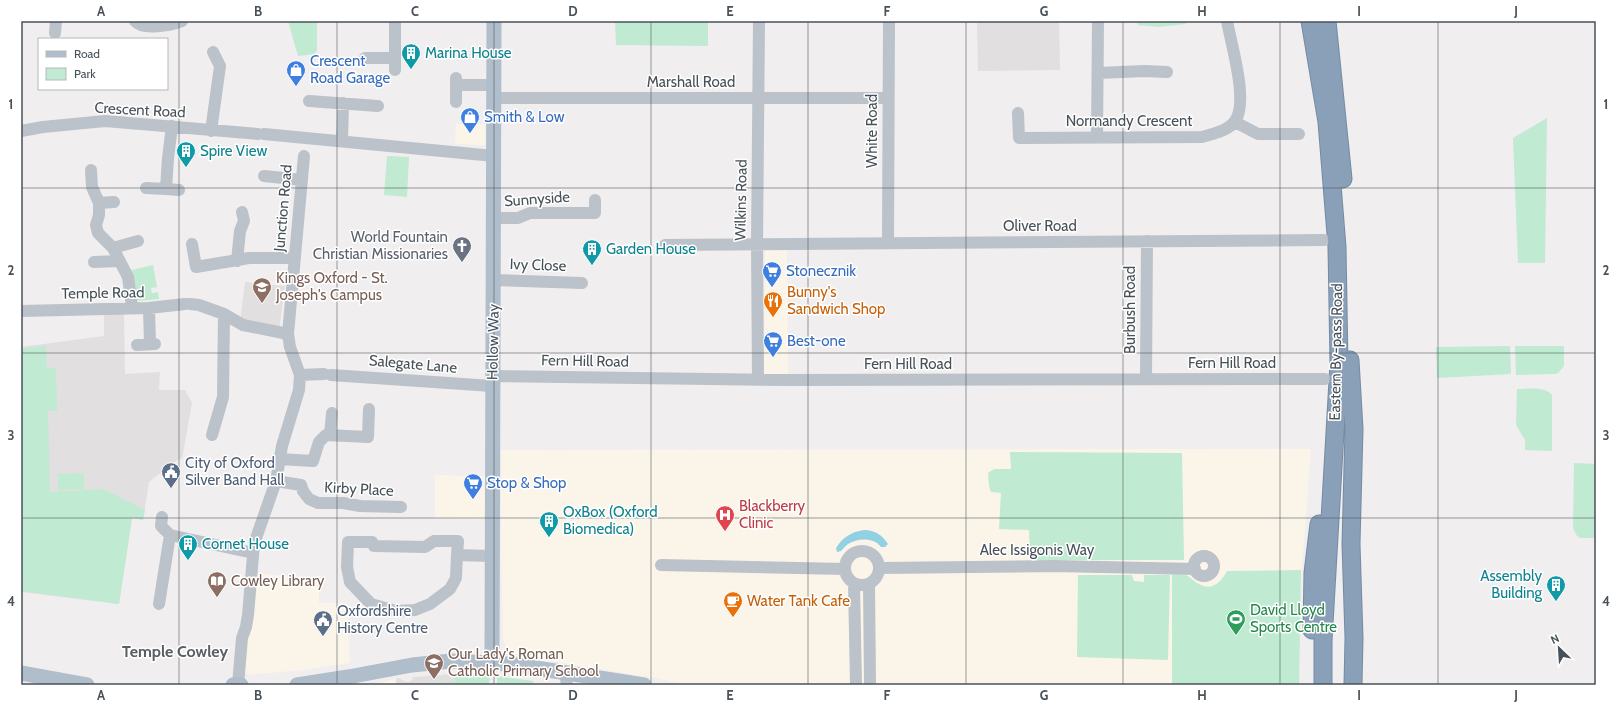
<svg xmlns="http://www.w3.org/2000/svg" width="1617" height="706" viewBox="0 0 1617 706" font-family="Cabin,sans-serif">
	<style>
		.commercial { fill: #faf5e8 }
		.education { fill: #e1dfdf }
		.green { fill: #c0ead1 }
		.water { fill: #91d1e3 }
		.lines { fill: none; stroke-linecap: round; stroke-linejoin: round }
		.highway-casing { stroke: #758ba4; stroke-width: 19 }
		.minor { stroke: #bbc2c9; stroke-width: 12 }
		.major { stroke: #b0bdca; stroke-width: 15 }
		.highway { stroke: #8aa0b8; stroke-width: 17 }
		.grid { fill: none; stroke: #485159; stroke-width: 1; stroke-opacity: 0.55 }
		.labels { text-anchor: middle; stroke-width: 3; stroke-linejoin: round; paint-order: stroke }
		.culture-label { font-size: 15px; fill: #0d838f; stroke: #fff; text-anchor: start }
		.shop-label { font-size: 15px; fill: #366cbe; stroke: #fff; text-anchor: start }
		.street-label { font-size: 15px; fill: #485159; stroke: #fff }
		.worship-label { font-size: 15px; fill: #5b616d; stroke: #fff; text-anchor: end }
		.education-label { font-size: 15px; fill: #785e54; stroke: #fff; text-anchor: start }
		.food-label { font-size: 15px; fill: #c56008; stroke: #fff; text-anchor: start }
		.service-label { font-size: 15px; fill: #4e5e75; stroke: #fff; text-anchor: start }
		.health-label { font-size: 15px; fill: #be3a42; stroke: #fff; text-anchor: start }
		.leisure-label { font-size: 15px; fill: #27864d; stroke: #fff; text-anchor: start }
		.neighbourhood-label { font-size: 16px; font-weight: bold; fill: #5b5e62; stroke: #fff }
		.neatline { fill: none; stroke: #485159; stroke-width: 1.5 }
		.grid-label { font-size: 13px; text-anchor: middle; font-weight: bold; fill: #485159 }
	</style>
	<rect width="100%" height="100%" fill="#f0eeee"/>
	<path class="commercial" d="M456,124H485V145L455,144Z
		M787,246L788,375H764L765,248Z
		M1311,449L1297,636V685H688L654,678L514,655L508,650L503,639L501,553V450Z
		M435,475L485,476L484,519L435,518Z
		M256,573L319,579V603H347L350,663L302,670L249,675L241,668Z
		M394,679H396V685H370Z"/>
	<path class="education" d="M977,21H1059L1060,70L978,71Z
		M245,282L285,286L279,331L240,322Z
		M104,314H124L125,374L160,372L159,390H185L192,403L182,459L177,460L149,482L143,520L132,518L119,604L21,592V347L104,336Z
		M455,674L456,685H396V679L399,678L406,682L411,681L413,677Z"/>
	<path class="green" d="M288,21H317V50L315,54L298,56Z
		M615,21H708V46L616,45Z
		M1137,21H1185L1186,24L1158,27L1138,25Z
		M1547,118L1545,263H1518L1513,138Z
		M387,156L409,157L407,197L384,195Z
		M153,265L157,287L151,288L152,293L158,292L159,299L135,301L128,271Z
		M46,346L47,369L56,368L57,411H48L50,492L103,489L145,510L143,520L132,518L119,604L21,591V349Z
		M1510,346L1511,374L1437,378L1436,347Z
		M1515,346H1564V366L1558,373L1555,374L1516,375Z
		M1517,389C1528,389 1545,386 1552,395V451L1525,450V440L1516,425Z
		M1010,452L1182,453L1184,560H1030L1029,530L999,529L1001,493L991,492L989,486L988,473L994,469H1011Z
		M1574,463L1596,464V538H1580L1577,536L1573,528Z
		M84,473V489L58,490V474Z
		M1301,570L1299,685H1172V574C1176,575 1181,574 1185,575C1190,576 1194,582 1199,584C1212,592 1222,581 1227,571Z
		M1078,575H1132L1134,581L1144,582V575H1170L1168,660L1077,657Z
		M455,674L490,675L489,685H437V683L455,682Z
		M497,676L533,681V685H497Z"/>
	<path class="water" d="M864,530C875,530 882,535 888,544L885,547H881C874,537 857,538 848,544C845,546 843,549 841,551L837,552L836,548C843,537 851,532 864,530Z"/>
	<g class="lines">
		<g class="highway-casing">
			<path id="highway" d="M1310,21L1327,122L1337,247L1339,363L1323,641V685
				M1327,21L1343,179
				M1350,360L1354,429L1351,544L1354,638L1353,685
				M1312,630L1313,573L1319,524"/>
		</g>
		<path class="minor" d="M135,21C143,31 171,25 182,21
			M55,33L56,21
			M365,58H395
			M395,70V21
			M1098,73L1145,71L1167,72
			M457,85H494
			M494,98H888
			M309,101L378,106
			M456,102V78
			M1018,113L1019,138L1202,137C1213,134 1228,131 1235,121C1249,102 1231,44 1227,21
			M1235,122L1258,134H1299
			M21,131L43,127L105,121L258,134
			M211,131L220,66L213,52
			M264,134L494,156
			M1097,137L1098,21
			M342,141L343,103
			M91,170L92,187L99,203V215L96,225L98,233L113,248L128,277L132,307
			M264,176L302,180
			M146,188L166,189L168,158L172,126
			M166,189L179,190
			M99,203L114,202
			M493,218H518L530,213H595V200
			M888,242L889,21
			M192,244L196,267L249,258H294
			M665,245L1324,240
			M113,248L138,241
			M237,261L240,231L244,221L242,212
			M94,262L119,261
			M493,280L582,283
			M190,304L199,305L224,314L243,325L288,334
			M149,308L150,344
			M21,311L149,308L185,304
			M137,345L155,344
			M300,375L324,374
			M331,375L492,386
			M492,376L782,380L1325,379
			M758,379L757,244L759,21
			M1146,379L1147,241
			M212,435L223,397L224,314
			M330,435L332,413
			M279,459L313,461L319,442L326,435L368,437L369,409
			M276,481L301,485L303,491L309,499L318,503H343L360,506L401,507
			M162,517L161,526L170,535
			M170,535L253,553
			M845 568a17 17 0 1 1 34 0a17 17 0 1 1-34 0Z
			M457,555L456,578L450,589L430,604L415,610L396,611L371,604L350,582L347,567L348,542H372L374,546L425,547L434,541H458L457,555L491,556
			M1194 566a10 10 0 1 1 20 0a10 10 0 1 1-20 0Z
			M661,565L845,569
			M880,568L1054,566L1195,569
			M854,584L856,685
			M869,584L870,685
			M159,604L170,535
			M565,672L567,685
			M238,685L242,638L246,627L248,615L254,544L276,481L282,446L299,390L300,375L290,347L288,334L304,156"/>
		<path class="major" d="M492,662L494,21
			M21,673L87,685
			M233,685H241
			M297,685L348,677L412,665L451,661L510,664L644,685"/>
		<use href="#highway" class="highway"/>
	</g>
	<path class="grid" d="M179,21V685M337,21V685M494,21V685M651,21V685M808,21V685M966,21V685M1123,21V685M1280,21V685M1438,21V685M21,188H1596M21,353H1596M21,518H1596"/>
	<defs>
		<g id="building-pin" transform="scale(1)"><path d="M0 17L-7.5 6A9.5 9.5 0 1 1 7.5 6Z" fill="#0f9aa8" stroke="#fff"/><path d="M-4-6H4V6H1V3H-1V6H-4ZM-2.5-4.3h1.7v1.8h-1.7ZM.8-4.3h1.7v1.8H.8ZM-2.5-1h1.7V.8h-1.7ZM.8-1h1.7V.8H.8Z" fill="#fff"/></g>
		<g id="shop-pin" transform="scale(1)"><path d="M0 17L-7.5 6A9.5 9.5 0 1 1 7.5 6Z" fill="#3f7fe0" stroke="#fff"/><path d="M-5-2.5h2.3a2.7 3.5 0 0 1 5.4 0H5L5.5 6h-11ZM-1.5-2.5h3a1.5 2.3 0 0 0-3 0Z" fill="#fff"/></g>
		<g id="church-pin" transform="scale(1)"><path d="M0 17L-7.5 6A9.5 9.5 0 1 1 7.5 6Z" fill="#6b7280" stroke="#fff"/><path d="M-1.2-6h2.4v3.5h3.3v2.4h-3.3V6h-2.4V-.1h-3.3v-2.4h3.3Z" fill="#fff"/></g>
		<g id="supermarket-pin" transform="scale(1)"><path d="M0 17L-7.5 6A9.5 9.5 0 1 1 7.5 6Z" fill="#3f7fe0" stroke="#fff"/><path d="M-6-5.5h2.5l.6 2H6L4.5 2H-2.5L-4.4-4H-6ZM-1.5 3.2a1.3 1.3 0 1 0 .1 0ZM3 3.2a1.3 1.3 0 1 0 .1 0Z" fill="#fff"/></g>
		<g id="school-pin" transform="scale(1)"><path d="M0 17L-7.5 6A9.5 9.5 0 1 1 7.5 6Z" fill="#8d6e63" stroke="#fff"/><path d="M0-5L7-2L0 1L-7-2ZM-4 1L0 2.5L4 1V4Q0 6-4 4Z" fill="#fff"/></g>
		<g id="restaurant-pin" transform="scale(1)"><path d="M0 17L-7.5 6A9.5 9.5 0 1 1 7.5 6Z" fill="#e8710a" stroke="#fff"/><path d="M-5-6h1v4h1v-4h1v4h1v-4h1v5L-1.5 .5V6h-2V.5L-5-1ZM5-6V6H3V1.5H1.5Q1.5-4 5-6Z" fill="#fff"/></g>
		<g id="civic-pin" transform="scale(1)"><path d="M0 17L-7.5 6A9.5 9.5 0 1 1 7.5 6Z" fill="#5c6f8a" stroke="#fff"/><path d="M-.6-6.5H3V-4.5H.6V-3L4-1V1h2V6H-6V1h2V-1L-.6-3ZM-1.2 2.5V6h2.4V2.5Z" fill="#fff"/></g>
		<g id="hospital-pin" transform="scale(1)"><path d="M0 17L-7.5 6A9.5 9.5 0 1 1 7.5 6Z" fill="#e0444e" stroke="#fff"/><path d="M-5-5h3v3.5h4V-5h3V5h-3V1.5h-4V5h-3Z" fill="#fff"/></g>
		<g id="library-pin" transform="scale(1)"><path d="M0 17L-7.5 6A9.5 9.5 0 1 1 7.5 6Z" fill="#8d6e63" stroke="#fff"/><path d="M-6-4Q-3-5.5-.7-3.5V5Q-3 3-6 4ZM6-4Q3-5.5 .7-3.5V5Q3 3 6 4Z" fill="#fff"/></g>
		<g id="cafe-pin" transform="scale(1)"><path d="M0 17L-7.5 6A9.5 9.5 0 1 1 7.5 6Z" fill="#e8710a" stroke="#fff"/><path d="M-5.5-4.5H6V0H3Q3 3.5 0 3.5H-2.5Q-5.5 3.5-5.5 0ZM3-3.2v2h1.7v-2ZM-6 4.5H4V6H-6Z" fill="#fff"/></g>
		<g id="stadium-pin" transform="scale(1)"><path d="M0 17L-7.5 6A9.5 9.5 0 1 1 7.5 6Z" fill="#2e9e5b" stroke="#fff"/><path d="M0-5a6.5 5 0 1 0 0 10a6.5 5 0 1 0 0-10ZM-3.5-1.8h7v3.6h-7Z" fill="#fff"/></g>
	</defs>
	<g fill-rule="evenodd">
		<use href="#building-pin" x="411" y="53"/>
		<use href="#shop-pin" x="296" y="70"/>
		<use href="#shop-pin" x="470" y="117"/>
		<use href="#building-pin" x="186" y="151"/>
		<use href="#church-pin" x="462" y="246"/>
		<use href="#building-pin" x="592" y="249"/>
		<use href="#supermarket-pin" x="772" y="271"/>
		<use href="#school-pin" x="262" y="287"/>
		<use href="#restaurant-pin" x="773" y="301"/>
		<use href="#supermarket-pin" x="773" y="341"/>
		<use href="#civic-pin" x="171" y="472"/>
		<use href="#supermarket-pin" x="473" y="483"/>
		<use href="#hospital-pin" x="725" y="515"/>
		<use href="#building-pin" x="549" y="521"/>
		<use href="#building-pin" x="188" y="544"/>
		<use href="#library-pin" x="217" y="581"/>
		<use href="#building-pin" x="1556" y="585"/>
		<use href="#cafe-pin" x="733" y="601"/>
		<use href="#stadium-pin" x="1236" y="619"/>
		<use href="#civic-pin" x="323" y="620"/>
		<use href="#school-pin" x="434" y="663"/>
	</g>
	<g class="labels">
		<g class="culture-label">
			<text x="425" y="58">Marina House</text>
			<text x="200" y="156">Spire View</text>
			<text x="606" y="254">Garden House</text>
			<text x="563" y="517">OxBox (Oxford<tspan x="563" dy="17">Biomedica)</tspan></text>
			<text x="202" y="549">Cornet House</text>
			<text x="1542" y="581" text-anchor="end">Assembly<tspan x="1542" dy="17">Building</tspan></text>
		</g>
		<g class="shop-label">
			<text x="310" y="66">Crescent<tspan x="310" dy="17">Road Garage</tspan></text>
			<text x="484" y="122">Smith &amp; Low</text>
			<text x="786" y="276">Stonecznik</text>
			<text x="787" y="346">Best-one</text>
			<text x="487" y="488">Stop &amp; Shop</text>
		</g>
		<g class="street-label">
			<text x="691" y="87">Marshall Road</text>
			<text transform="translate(140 110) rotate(3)" y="5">Crescent Road</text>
			<text x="1129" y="126">Normandy Crescent</text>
			<text transform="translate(872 131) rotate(-90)" y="5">White Road</text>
			<text transform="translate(537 199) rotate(-4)" y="5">Sunnyside</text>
			<text transform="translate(741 200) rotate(-89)" y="5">Wilkins Road</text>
			<text transform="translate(283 208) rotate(-85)" y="5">Junction Road</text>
			<text x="1040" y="231">Oliver Road</text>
			<text transform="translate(538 265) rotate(2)" y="5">Ivy Close</text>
			<text transform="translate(103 293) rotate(-1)" y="5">Temple Road</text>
			<text transform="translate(1130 310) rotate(-90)" y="5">Burbush Road</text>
			<text transform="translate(493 342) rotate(-89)" y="5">Hollow Way</text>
			<text transform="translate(1336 352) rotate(-89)" y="5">Eastern By-pass Road</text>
			<text transform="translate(585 361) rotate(1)" y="5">Fern Hill Road</text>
			<text x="1232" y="368">Fern Hill Road</text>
			<text transform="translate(413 364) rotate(5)" y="5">Salegate Lane</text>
			<text x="908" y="369">Fern Hill Road</text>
			<text transform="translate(359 489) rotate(3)" y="5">Kirby Place</text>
			<text x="1037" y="555">Alec Issigonis Way</text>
		</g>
		<g class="worship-label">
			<text x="448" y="242">World Fountain<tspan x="448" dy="17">Christian Missionaries</tspan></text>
		</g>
		<g class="education-label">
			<text x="276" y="283">Kings Oxford - St.<tspan x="276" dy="17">Joseph's Campus</tspan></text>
			<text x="231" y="586">Cowley Library</text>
			<text x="448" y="659">Our Lady's Roman<tspan x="448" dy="17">Catholic Primary School</tspan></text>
		</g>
		<g class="food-label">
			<text x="787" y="297">Bunny's<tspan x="787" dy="17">Sandwich Shop</tspan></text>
			<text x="747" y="606">Water Tank Cafe</text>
		</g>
		<g class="service-label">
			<text x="185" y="468">City of Oxford<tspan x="185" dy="17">Silver Band Hall</tspan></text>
			<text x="337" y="616">Oxfordshire<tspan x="337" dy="17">History Centre</tspan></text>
		</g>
		<g class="health-label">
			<text x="739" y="511">Blackberry<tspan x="739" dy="17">Clinic</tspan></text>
		</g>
		<g class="leisure-label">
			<text x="1250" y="615">David Lloyd<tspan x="1250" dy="17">Sports Centre</tspan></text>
		</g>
		<g class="neighbourhood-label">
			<text x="175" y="657">Temple Cowley</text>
		</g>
	</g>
	<rect width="1617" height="706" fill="none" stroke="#ffffff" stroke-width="44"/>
	<rect x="38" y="38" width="130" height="52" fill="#ffffff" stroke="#b6b9bd"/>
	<rect x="46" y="51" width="20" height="6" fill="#b0bdca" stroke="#b6b9bd"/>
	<text x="74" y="58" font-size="12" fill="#485159">Road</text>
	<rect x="46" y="68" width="20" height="12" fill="#c0ead1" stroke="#b6b9bd"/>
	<text x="74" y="78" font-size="12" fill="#485159">Park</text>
	<g transform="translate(1559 648) rotate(335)" stroke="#ffffff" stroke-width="3" paint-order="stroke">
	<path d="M0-3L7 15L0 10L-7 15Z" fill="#485159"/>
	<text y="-6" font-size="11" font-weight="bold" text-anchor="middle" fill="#485159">N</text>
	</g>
	<rect x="22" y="22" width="1573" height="662" class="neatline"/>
	<g class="grid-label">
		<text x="101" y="16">A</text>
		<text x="258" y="16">B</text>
		<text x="415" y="16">C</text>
		<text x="573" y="16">D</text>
		<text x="730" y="16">E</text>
		<text x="887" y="16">F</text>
		<text x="1044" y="16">G</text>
		<text x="1202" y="16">H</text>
		<text x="1359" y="16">I</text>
		<text x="1516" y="16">J</text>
		<text x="11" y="109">1</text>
		<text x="1606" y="109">1</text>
		<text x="11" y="275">2</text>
		<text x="1606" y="275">2</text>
		<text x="11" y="440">3</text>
		<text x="1606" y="440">3</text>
		<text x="11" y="606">4</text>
		<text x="1606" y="606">4</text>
		<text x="101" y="700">A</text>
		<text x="258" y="700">B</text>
		<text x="415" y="700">C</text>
		<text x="573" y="700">D</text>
		<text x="730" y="700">E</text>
		<text x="887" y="700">F</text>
		<text x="1044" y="700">G</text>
		<text x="1202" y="700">H</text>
		<text x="1359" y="700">I</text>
		<text x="1516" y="700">J</text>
	</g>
</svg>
